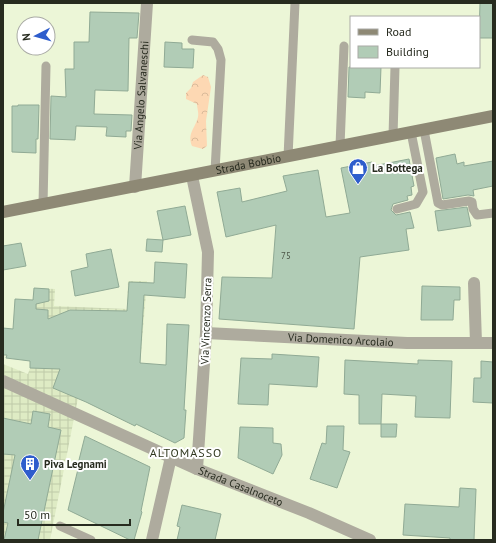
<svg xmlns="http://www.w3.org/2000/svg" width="496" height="543" viewBox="0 0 496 543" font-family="'PT Sans',sans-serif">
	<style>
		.industrial { fill: url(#industrial-grid) }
		.forest { fill: url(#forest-crowns) }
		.building { fill: #b1ccb6; stroke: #90aa95 }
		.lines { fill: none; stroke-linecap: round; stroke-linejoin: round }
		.lane { stroke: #aeab9e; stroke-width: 9 }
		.street { stroke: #aeab9e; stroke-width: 12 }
		.secondary { stroke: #8e8975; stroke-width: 12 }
		.labels { text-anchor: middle; stroke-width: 4; stroke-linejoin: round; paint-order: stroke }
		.number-label { font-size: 9px; fill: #4a5345 }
		.street-label { font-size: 11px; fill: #272b1f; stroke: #fff }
		.poi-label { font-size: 11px; font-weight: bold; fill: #272b1f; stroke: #fff; text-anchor: start }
		.neighbourhood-label { font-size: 12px; letter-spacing: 1px; fill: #30381f; stroke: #fff }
	</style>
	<defs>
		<pattern id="industrial-grid" width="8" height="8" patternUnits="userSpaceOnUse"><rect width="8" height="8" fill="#deebc4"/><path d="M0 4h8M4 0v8" fill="none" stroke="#becaa8"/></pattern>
		<pattern id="forest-crowns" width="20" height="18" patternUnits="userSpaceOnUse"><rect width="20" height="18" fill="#fdd8b3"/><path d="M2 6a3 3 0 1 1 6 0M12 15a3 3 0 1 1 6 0" fill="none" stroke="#d9ba9a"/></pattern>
	</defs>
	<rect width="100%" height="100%" fill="#ecf6d7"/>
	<path class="industrial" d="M128,281H147L135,426L78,398L50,540H3V364L28,374L30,368L34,288L55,289L54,306L127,309Z"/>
	<path class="forest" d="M203,75L208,77L211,87L206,121L207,146L203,149L192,146C187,133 195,129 198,117C199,113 197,108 197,104L186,99V93L191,88L193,82Z"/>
	<path class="building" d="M480,3H493V38H479Z
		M90,12L139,13L137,38H129L128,91L95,90L94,114L132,115L131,131H126V137L106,136L107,127L76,126L75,140L50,139L51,96L66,97L65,69H74V42H89Z
		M165,42L182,43V49H194L193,68L164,67Z
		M349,67H381L380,93L365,92V98L348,97Z
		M18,105H39L38,139H36V153L12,152V106H18Z
		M455,154L457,164L464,162V166L493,161V186L473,190L474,196L468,195L443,199L436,158Z
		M409,159L414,186L411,187L412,195L407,196L408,200L393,204L391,210L396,215L410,212L414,228L406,229L409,250L360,257L354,329L219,319L222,277L272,278L276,225L226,237L217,192L240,188L242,202L287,191L283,176L318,170L326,217L350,213L341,168L372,162L373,166Z
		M185,206L191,235L163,240L157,211Z
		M467,207L471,226L438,231L435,211Z
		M147,239L163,240L162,252L146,251Z
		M21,243L26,266L3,270V246Z
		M111,249L119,287L75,296L71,271L88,267L86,254Z
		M155,262L187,264L185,298L144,295L140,363L166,365L167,324L189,325L184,410H186L184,438L175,443L136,424L135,426L86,402L53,388L60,369L30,368V361L6,358L7,355H3V328L13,329L15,299L33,300L34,288L49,289V301L36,304V309L48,310V319L70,310L127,311L129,282L154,283Z
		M422,286L460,287V300H454L453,320H421Z
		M272,354L319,357L317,387L269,384L268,405L238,404L241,358L272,359Z
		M345,360L418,364V360L452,361L450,418L415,417L416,396L382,394L381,424H359V395L344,394Z
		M481,361L493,362V403L473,402L474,378H481Z
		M33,411L50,414L48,427L61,430L38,540H4L8,523L3,522V513L15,455L3,454V418L31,424Z
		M381,424H397L396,437H381Z
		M327,426H344L343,450L350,452L337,488L310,479L322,443L326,444Z
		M240,427L273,428V443L281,444L282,455L273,474L238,458Z
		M85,436L150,467L141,511L142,512L134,540H130L68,510L79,465L78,464Z
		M460,488L476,489L474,540H450V538L403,535L405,504L459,507Z
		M182,505L221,514L215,540H177L180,527L177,526Z"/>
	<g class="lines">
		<path class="lane" d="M192,40L213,42L218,49L221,60L215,171
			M424,130L438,203L442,205L469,201L472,202L473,209L477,215L493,213
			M393,136L395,67
			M340,146L344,46
			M288,157L295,3
			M43,205L46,66
			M397,209L416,204L423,192L411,132
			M60,526L91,540"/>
		<g class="street">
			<path d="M192,176L208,252L206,333L197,469"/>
			<path id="s1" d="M135,187L147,3"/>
			<path d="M474,283L476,343"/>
			<path id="s2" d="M206,333L407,343H493"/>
			<path id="s3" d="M3,381L197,469L309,513L370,540"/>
			<path d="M152,540L171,457"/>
		</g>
		<path class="secondary" id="s4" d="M3,212L493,116"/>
	</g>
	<defs>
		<g id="shop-pin" transform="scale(1)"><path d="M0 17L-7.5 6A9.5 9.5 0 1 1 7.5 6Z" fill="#2e5dcc" stroke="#fff"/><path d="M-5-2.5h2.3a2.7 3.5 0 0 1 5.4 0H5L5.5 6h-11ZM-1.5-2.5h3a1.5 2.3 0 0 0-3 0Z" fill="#fff"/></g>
		<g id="building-pin" transform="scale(1)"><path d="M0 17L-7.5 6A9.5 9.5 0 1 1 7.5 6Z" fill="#2e5dcc" stroke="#fff"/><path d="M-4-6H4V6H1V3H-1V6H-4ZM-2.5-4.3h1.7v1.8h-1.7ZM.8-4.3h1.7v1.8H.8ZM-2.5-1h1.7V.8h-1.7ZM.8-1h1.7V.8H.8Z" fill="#fff"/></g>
	</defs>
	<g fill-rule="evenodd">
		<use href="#shop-pin" x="358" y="168"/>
		<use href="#building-pin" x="30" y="464"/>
	</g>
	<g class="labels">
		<g class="number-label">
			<text x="286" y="259">75</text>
		</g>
		<g class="street-label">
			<text dy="4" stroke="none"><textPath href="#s1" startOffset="92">Via Angelo Salvaneschi</textPath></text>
			<text dy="4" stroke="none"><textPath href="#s4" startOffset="250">Strada Bobbio</textPath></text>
			<text transform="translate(206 321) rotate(-88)" y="4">Via Vincenzo Serra</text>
			<text dy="4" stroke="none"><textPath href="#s2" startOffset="135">Via Domenico Arcolaio</textPath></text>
			<text dy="4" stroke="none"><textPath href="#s3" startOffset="260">Strada Casalnoceto</textPath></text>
		</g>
		<g class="poi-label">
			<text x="372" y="172">La Bottega</text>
			<text x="44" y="468">Piva Legnami</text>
		</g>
		<g class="neighbourhood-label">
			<text x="186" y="457">ALTOMASSO</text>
		</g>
	</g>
	<rect width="496" height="543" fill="none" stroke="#272b1f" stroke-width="8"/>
	<rect x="350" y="16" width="130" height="52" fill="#ffffff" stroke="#a9aaa5"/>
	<rect x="358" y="29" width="20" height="6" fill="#8e8975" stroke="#a9aaa5"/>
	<text x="386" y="36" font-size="12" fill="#272b1f">Road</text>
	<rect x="358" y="46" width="20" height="12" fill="#b1ccb6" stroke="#a9aaa5"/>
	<text x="386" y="56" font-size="12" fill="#272b1f">Building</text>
	<g transform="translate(36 36) rotate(264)"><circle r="19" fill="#ffffff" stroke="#a9aaa5"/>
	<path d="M0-3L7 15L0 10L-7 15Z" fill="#2e5dcc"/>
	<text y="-6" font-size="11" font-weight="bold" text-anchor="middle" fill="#272b1f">N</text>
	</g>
	<path d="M18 519v6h112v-6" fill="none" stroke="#272b1f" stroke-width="2"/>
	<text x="24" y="519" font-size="12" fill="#272b1f" stroke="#ffffff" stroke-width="3" paint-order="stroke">50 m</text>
</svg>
